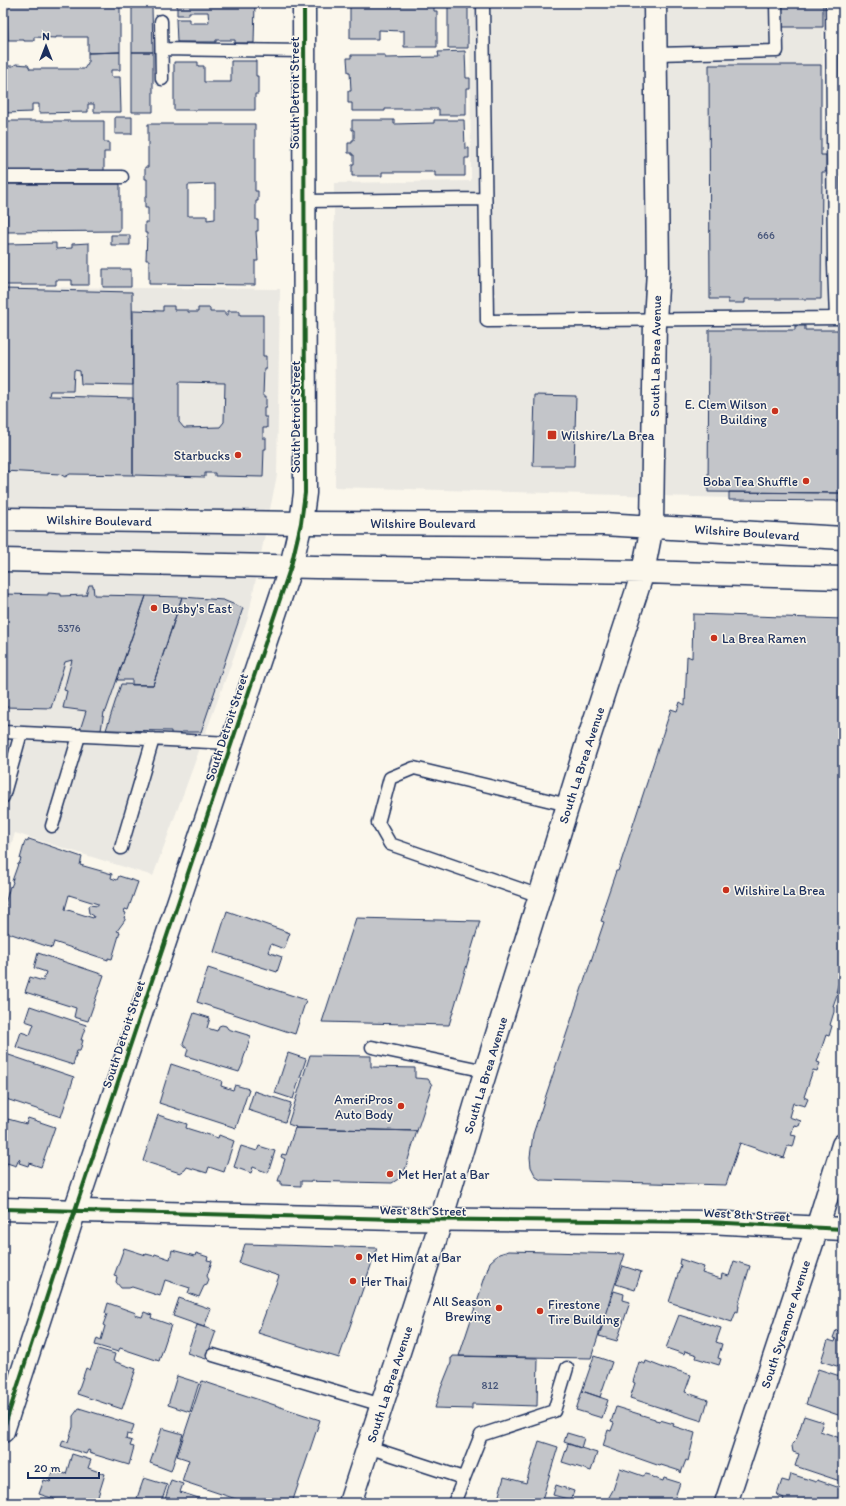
<svg xmlns="http://www.w3.org/2000/svg" width="846" height="1506" viewBox="0 0 846 1506" font-family="Itim,sans-serif">
	<style>
		.built { fill: #eae8e2 }
		.building { fill: #c3c5c9; stroke: #1b2f5e; fill-rule: evenodd }
		.lines { fill: none; stroke-linecap: round; stroke-linejoin: round }
		.service-casing { stroke: #1b2f5e; stroke-width: 15 }
		.minor-casing { stroke: #1b2f5e; stroke-width: 25 }
		.tertiary-casing { stroke: #1b2f5e; stroke-width: 25 }
		.primary-casing { stroke: #1b2f5e; stroke-width: 25 }
		.service { stroke: #fbf7ec; stroke-width: 12 }
		.minor { stroke: #fbf7ec; stroke-width: 22 }
		.tertiary { stroke: #fbf7ec; stroke-width: 22 }
		.primary { stroke: #fbf7ec; stroke-width: 22 }
		.cycleway-casing { stroke: #fbf7ec; stroke-width: 6 }
		.cycleway { stroke: #1b5e20; stroke-width: 4 }
		.poi-dot { fill: #c8321e; stroke: #fbf7ec; stroke-width: 1.5 }
		.labels { text-anchor: middle; stroke-width: 3; stroke-linejoin: round; paint-order: stroke }
		.number-label { font-size: 11px; fill: #455479 }
		.street-label { font-size: 13px; fill: #1b2f5e; stroke: #fbf7ec }
		.poi-label { font-size: 13px; fill: #1b2f5e; stroke: #fbf7ec; text-anchor: start }
	</style>
	<rect width="100%" height="100%" fill="#fbf7ec"/>
	<filter id="ink" filterUnits="userSpaceOnUse"><feTurbulence type="fractalNoise" baseFrequency=".025" numOctaves="2"/><feDisplacementMap in="SourceGraphic" scale="8" xChannelSelector="R" yChannelSelector="G"/><feConvolveMatrix kernelMatrix="1 2 1 2 8 2 1 2 1" color-interpolation-filters="sRGB"/></filter>
	<g filter="url(#ink)">
		<path class="built" d="M470,3H823V130L843,131V501L335,487L334,183L471,181Z
			M3,287L280,289L277,475L248,618L153,876L15,833L3,869Z"/>
		<path class="building" d="M6,3H120V52L88,53V37H56V38L34,37V41H24V40H8L7,8H6Z
			M177,3H255L254,43H235V40H216V42H177L176,19H189V23H209L208,12H189V15H177Z
			M350,3H434V11H437V47H404V30L401,31L379,30V39H350Z
			M448,3H468V48H448Z
			M781,3H823V27H781Z
			M132,7H152L153,52H132Z
			M465,51L466,78H470V88H466V115H439V109H385V111H352V103H348V91H351L350,72H348L347,58H351V55H385V58L439,57L438,52Z
			M120,52V70H111V77H120L121,112H94V104H88V112L39,113V104H32V112L6,113L7,66H13L16,64L28,65L30,69H84L88,63V53Z
			M132,52H153V112H132Z
			M231,61H256V76H258V94H255V110H174V62H198V66H204V82H231Z
			M709,65H821V155H826V172H822L821,299H745V303H728V299H710Z
			M115,117H132V134H115Z
			M352,120H394V124L434,123V120H464L465,148H469V158H465V176H435V172H382V176H352V165H354V155H352V153H348V143H352V140H354V130H352Z
			M7,121H104V142H109V152H104V173H7V152H3V141H7Z
			M148,124H255V191H258V201H256V220H258V231H256L258,261H255V285L149,284V260H146L147,233H145V222H148V208H145V196H147V179H145V167H148ZM215,184V219L207,220V216H188V185Z
			M7,184H120V231L7,232Z
			M111,235H130V245H111Z
			M56,243V249L72,248V244L89,243V285H72V280H56V285H6V244Z
			M103,269H131V287H103Z
			M3,289L132,292L133,385L81,384L80,371L74,370L73,391H50L49,396L133,398V475L70,474L65,477L60,474L3,471Z
			M163,306H174V310H188V312H198V308H210V312H225V315H228V311H240V315H263V356H266V368H264L263,396H266V407H264V417H267V428H263V438H266V449H264L263,477L215,476V473H205V477L133,475V310L163,311ZM179,382L225,383L224,422L220,427L184,428L179,422Z
			M795,326H805V330H841L840,493L708,492L709,330H795Z
			M535,395L576,396L574,466H533Z
			M841,395H843V493H840Z
			M729,492L840,493V501L729,500Z
			M89,585H93L94,595L146,596L106,711L104,712L101,730H80L86,711L63,708L67,691L64,690L72,660L65,662L51,708L3,707V594L48,595V593L61,594V596L86,595Z
			M146,596L182,597L153,685H132V680H117Z
			M182,597L223,600L243,608L201,732H181V736H171V731L106,730L121,684L153,685Z
			M693,614L843,619V980L840,979L836,992H838L833,1006H834V1012L830,1025L832,1026L829,1036L826,1035L817,1062L820,1063L817,1071L813,1070L804,1097L808,1099L805,1106L793,1103L789,1117L801,1121L799,1126L794,1125L791,1135L796,1136L793,1147L788,1146L784,1158L740,1143L726,1185L541,1180L536,1177L531,1167L530,1157L533,1134L604,922L601,921L605,909H603L616,871H618L671,709L677,711L680,702L685,705L687,656L692,658Z
			M29,839L82,857L80,865L112,874L111,878L117,880L119,876L138,882L128,910L125,909L124,912L126,913L124,918H125V920L117,931L120,932L112,959L108,958V960L54,942L52,948L3,931V909H4L6,904H5L10,886L11,887L13,882L12,881L18,864H19L21,859H20L25,841L27,842ZM69,895L98,904V906L89,905L88,907L89,913L94,916L93,918L65,909Z
			M227,911L290,933L284,949L271,944L268,952L282,957L277,972L214,952Z
			M356,918L480,921L449,1025L322,1022Z
			M38,953L104,975L88,1021L74,1017L76,1008L25,992L30,977L43,981L46,972L34,968Z
			M208,968L306,1000L295,1034L197,1002Z
			M30,1006L86,1025L81,1040H83L80,1051H77L73,1065L16,1047L21,1032L30,1035L34,1024L25,1021Z
			M194,1013L210,1018L207,1028L217,1031L219,1026L222,1025L226,1026L228,1029L251,1036L243,1060V1063L239,1072L186,1056L188,1049L185,1047L183,1044Z
			M3,1053L74,1077L61,1117L3,1098Z
			M288,1053L306,1059L293,1099L275,1093Z
			M310,1055L371,1056V1067L415,1068V1078L428,1079L432,1085L417,1131L295,1128L296,1127L288,1124Z
			M171,1064L222,1081L221,1086L233,1090L235,1085L249,1089L236,1128L159,1103Z
			M254,1091L291,1103L285,1122L248,1110Z
			M158,1115L187,1124L186,1128L218,1138L219,1135L234,1141L224,1172L209,1167L207,1173L187,1167L185,1170L180,1173L143,1161Z
			M28,1118L55,1127L41,1167L29,1163L28,1166L19,1163L20,1160L19,1159L16,1166L7,1163L6,1167H3V1124L6,1125L8,1119L26,1124Z
			M295,1128L417,1131L403,1176L392,1183L301,1181V1186L281,1185V1181H278L285,1159L281,1157L282,1154L286,1155Z
			M241,1146L257,1151L259,1146L275,1151L268,1173L253,1167L251,1173L234,1167Z
			M245,1244L377,1248L339,1358L258,1333L279,1276L239,1263Z
			M124,1248L146,1255V1254L154,1256L155,1254L170,1259L172,1250L195,1256L196,1253L208,1257L207,1260L212,1261L207,1276L209,1280L207,1285L204,1286L199,1297L188,1293L190,1288L165,1280L160,1296L132,1287L129,1288H121L116,1282L117,1277L114,1276Z
			M509,1251L625,1254L591,1358L459,1356L490,1262L499,1254Z
			M680,1259L704,1267L702,1273L721,1279L722,1274L729,1276L734,1261L750,1266L738,1306H739L738,1312L736,1311L732,1322L669,1302L681,1265L679,1264Z
			M623,1266L641,1272L635,1290L616,1284Z
			M614,1291L624,1294L623,1300L630,1302L617,1341L599,1336Z
			M179,1298L211,1309L204,1327L173,1316Z
			M108,1303L136,1313L135,1315L142,1317L144,1312L152,1315L151,1318L171,1325L159,1361L120,1348L118,1352L95,1345L97,1338L101,1340L105,1326L103,1325L107,1314L105,1313Z
			M679,1315L721,1328L716,1342L722,1344L718,1358L721,1359L719,1365L696,1358L697,1355L685,1351L684,1354L666,1348Z
			M843,1317V1368L821,1361L828,1340L835,1342L836,1339L833,1338L836,1330L839,1331Z
			M197,1325L216,1331L206,1359L187,1353Z
			M98,1349L115,1354L113,1361L136,1369L122,1409L77,1394L86,1368L90,1370Z
			M453,1356L538,1358L537,1406L472,1404V1409L435,1408L441,1388L451,1363V1358H452Z
			M594,1356L612,1362L600,1397L582,1391Z
			M646,1361L669,1370V1368L691,1375L685,1392L708,1400L702,1421L630,1398L635,1383L633,1382L639,1362L645,1364Z
			M818,1369L843,1377V1412L841,1416L806,1404Z
			M177,1376L199,1383L190,1412L168,1405Z
			M202,1381L320,1420L292,1503H248L182,1481L189,1460L177,1456Z
			M582,1391L608,1400L602,1418L576,1410Z
			M616,1407L655,1419V1420L660,1421V1420L674,1424L673,1426L695,1433L688,1461L686,1460L681,1473L680,1472V1471L661,1465L660,1466L603,1446L608,1430L611,1431L614,1423L611,1422Z
			M79,1408L134,1425L131,1435L127,1434L126,1439L132,1441L130,1446L134,1447L129,1465L89,1453L90,1451L88,1450L86,1454L61,1446L63,1440L68,1442L73,1427V1416Z
			M804,1416L823,1422L820,1431L843,1439V1482L795,1466L799,1454L793,1452L792,1446V1444L796,1440Z
			M162,1428L183,1434L171,1471L150,1463Z
			M567,1433L584,1438L581,1448L564,1442Z
			M539,1441L558,1447L541,1503H509L498,1499L504,1477L526,1483Z
			M568,1444L597,1453L591,1471L562,1462Z
			M72,1454L91,1460L88,1468L105,1474L96,1503H67L39,1494L44,1480L50,1482L51,1481L49,1480L54,1471L66,1474Z
			M620,1468L643,1476L646,1474L650,1475L652,1477L663,1481L664,1478L680,1483L673,1503H609V1497L613,1490Z
			M791,1474L816,1482L817,1480L843,1489V1503H782L784,1498L777,1495L782,1480L789,1482Z
			M144,1478L167,1485L161,1503H151L137,1498Z
			M171,1480L183,1484L180,1492L214,1503H164Z
			M556,1485L574,1491L571,1500L553,1495Z"/>
		<g class="lines">
			<g class="service-casing">
				<path id="service" d="M483,3L487,321L843,318
					M832,3L834,265L836,318
					M161,21L162,79
					M162,49L304,51
					M656,54L777,51L776,3
					M3,177H122
					M305,201L485,199
					M3,732L231,743
					M3,797L21,733
					M52,826L79,736
					M121,848L153,739
					M540,896L390,844L378,823L390,778L414,768L568,805
					M372,1047L486,1071
					M213,1355L382,1405
					M368,1447L463,1478
					M454,1503L481,1435L554,1411L567,1368"/>
			</g>
			<g class="minor-casing">
				<path id="minor" d="M3,1431L75,1210L291,566L301,523L305,493L304,3
					M726,1503L817,1228L843,1145"/>
			</g>
			<g class="tertiary-casing">
				<path id="tertiary" d="M3,1209L396,1219L708,1222L843,1229"/>
			</g>
			<g class="primary-casing">
				<path id="primary" d="M3,519L301,523L603,524L843,538
					M3,560L316,567L643,572L843,578
					M350,1503L433,1247L482,1083L585,750L643,572L652,526L655,320L658,271L655,3"/>
			</g>
			<use href="#service" class="service"/>
			<use href="#minor" class="minor"/>
			<use href="#tertiary" class="tertiary"/>
			<use href="#primary" class="primary"/>
			<g class="cycleway-casing">
				<path id="cycleway" d="M3,1209L396,1219L708,1222L843,1229
					M3,1431L75,1210L291,566L301,523L305,493L304,3"/>
			</g>
			<use href="#cycleway" class="cycleway"/>
		</g>
	</g>
	<g class="poi-dot">
		<circle cx="775" cy="411" r="4"/>
		<rect x="547" y="430" width="10" height="10" rx="2"/>
		<circle cx="238" cy="455" r="4"/>
		<circle cx="806" cy="481" r="4"/>
		<circle cx="154" cy="608" r="4"/>
		<circle cx="714" cy="638" r="4"/>
		<circle cx="726" cy="890" r="4"/>
		<circle cx="401" cy="1106" r="4"/>
		<circle cx="390" cy="1174" r="4"/>
		<circle cx="359" cy="1257" r="4"/>
		<circle cx="353" cy="1281" r="4"/>
		<circle cx="499" cy="1308" r="4"/>
		<circle cx="540" cy="1311" r="4"/>
	</g>
	<g class="labels">
		<g class="number-label">
			<text x="766" y="239">666</text>
			<text x="69" y="632">5376</text>
			<text x="490" y="1389">812</text>
		</g>
		<g class="street-label">
			<text transform="translate(294 93) rotate(-90)" y="5">South Detroit Street</text>
			<text transform="translate(655 356) rotate(-89)" y="5">South La Brea Avenue</text>
			<text transform="translate(295 417) rotate(-90)" y="5">South Detroit Street</text>
			<text transform="translate(99 520) rotate(1)" y="5">Wilshire Boulevard</text>
			<text x="423" y="528">Wilshire Boulevard</text>
			<text transform="translate(747 532) rotate(4)" y="5">Wilshire Boulevard</text>
			<text transform="translate(226 727) rotate(-72)" y="5">South Detroit Street</text>
			<text transform="translate(581 765) rotate(-72)" y="5">South La Brea Avenue</text>
			<text transform="translate(123 1034) rotate(-72)" y="5">South Detroit Street</text>
			<text transform="translate(485 1075) rotate(-73)" y="5">South La Brea Avenue</text>
			<text transform="translate(423 1210) rotate(1)" y="5">West 8th Street</text>
			<text transform="translate(747 1214) rotate(3)" y="5">West 8th Street</text>
			<text transform="translate(785 1324) rotate(-72)" y="5">South Sycamore Avenue</text>
			<text transform="translate(389 1384) rotate(-72)" y="5">South La Brea Avenue</text>
		</g>
		<g class="poi-label">
			<text x="767" y="409" text-anchor="end">E. Clem Wilson<tspan x="767" dy="15">Building</tspan></text>
			<text x="561" y="440">Wilshire/La Brea</text>
			<text x="230" y="460" text-anchor="end">Starbucks</text>
			<text x="798" y="486" text-anchor="end">Boba Tea Shuffle</text>
			<text x="162" y="613">Busby's East</text>
			<text x="722" y="643">La Brea Ramen</text>
			<text x="734" y="895">Wilshire La Brea</text>
			<text x="393" y="1104" text-anchor="end">AmeriPros<tspan x="393" dy="15">Auto Body</tspan></text>
			<text x="398" y="1179">Met Her at a Bar</text>
			<text x="367" y="1262">Met Him at a Bar</text>
			<text x="361" y="1286">Her Thai</text>
			<text x="491" y="1306" text-anchor="end">All Season<tspan x="491" dy="15">Brewing</tspan></text>
			<text x="548" y="1309">Firestone<tspan x="548" dy="15">Tire Building</tspan></text>
		</g>
	</g>
	<rect width="846" height="1506" fill="none" stroke="#fbf7ec" stroke-width="16"/>
	<rect x="8" y="8" width="830" height="1490" fill="none" stroke="#1b2f5e" stroke-width="1.5" filter="url(#ink)"/>
	<g transform="translate(46 46)" stroke="#fbf7ec" stroke-width="3" paint-order="stroke">
	<path d="M0-3L7 15L0 10L-7 15Z" fill="#1b2f5e"/>
	<text y="-6" font-size="11" font-weight="bold" text-anchor="middle" fill="#1b2f5e">N</text>
	</g>
	<path d="M28 1472v6h71v-6" fill="none" stroke="#1b2f5e" stroke-width="2"/>
	<text x="34" y="1472" font-size="12" fill="#1b2f5e" stroke="#fbf7ec" stroke-width="3" paint-order="stroke">20 m</text>
</svg>
